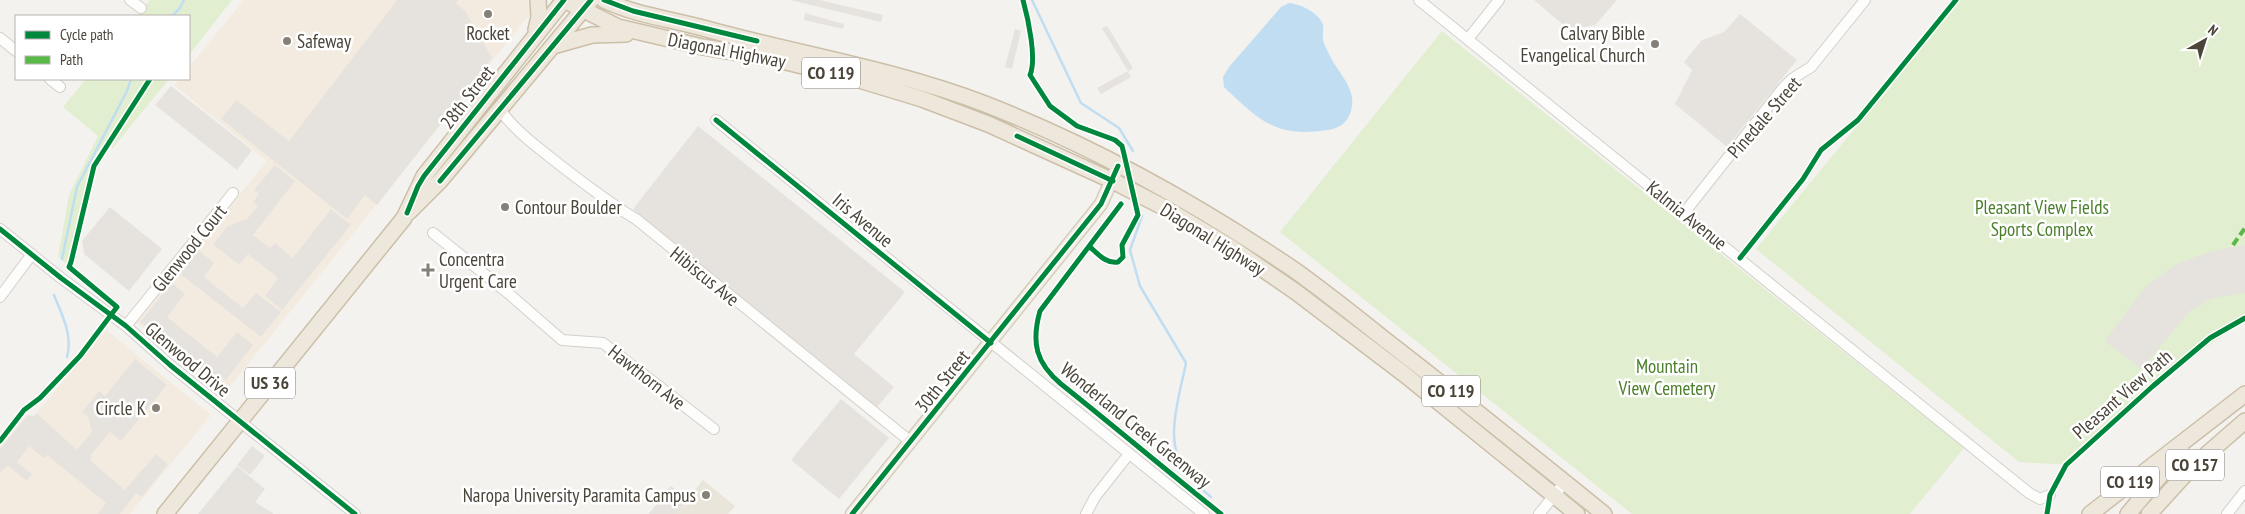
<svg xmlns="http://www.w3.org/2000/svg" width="2245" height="514" viewBox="0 0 2245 514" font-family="'PT Sans Narrow',sans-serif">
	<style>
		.commercial { fill: #f3ebdf }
		.education { fill: #eae5da }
		.green { fill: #e1eecf }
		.parking { fill: #e6e3df }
		.water { fill: #c0ddf1 }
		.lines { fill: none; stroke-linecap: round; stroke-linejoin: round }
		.stream { stroke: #c0ddf1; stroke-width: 2.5 }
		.minor-casing { stroke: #d2d0cb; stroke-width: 12 }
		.major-casing { stroke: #d6cebb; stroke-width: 15 }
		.highway-casing { stroke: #ccbfa9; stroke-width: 18 }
		.minor { stroke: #fdfdfc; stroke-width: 10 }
		.major { stroke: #f2efe6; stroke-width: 12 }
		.highway { stroke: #ede8db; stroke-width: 15 }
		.quiet { stroke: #58b947; stroke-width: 4; stroke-dasharray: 8 4; stroke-linecap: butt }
		.cycleway-casing { stroke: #fff; stroke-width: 8 }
		.cycleway { stroke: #00873e; stroke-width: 5 }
		.poi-dot { fill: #868178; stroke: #fff; stroke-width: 2 }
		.labels { text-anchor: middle; stroke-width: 5; stroke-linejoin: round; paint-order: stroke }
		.shield { fill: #fff; stroke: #817c74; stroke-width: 1 }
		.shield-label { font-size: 18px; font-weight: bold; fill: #4b4439 }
		.poi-label { font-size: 19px; fill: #4b4439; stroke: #fff; text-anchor: end }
		.street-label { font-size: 19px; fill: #4b4439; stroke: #fff }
		.park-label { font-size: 19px; fill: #4a7f2a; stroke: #fff }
	</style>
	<rect width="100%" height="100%" fill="#f4f2ee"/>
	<path class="commercial" d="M244,0H528L530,14L224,394L136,322L267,161L174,85L179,79H189V67Z
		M106,330L211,415L130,514H0V447L25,415L34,416Z"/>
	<path class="education" d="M703,480L735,506L728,514H649L671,486L687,499Z"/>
	<path class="green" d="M150,0H232L189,55V16H136Z
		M1960,0H2245V321C2178,363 2128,412 2070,465L2019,462L1756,249Z
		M1442,31L1964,448L1910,514H1632L1280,232Z
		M86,79H169L113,148L110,145L108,147L94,173L76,258L71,268L58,257L69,195L98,136L63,107Z"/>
	<path class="parking" d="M397,0H459L456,3L465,11L492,58L377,205L365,195L347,219L221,119L236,100L289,141Z
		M790,0H820L883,15L881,22Z
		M1534,0H1617L1595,25L1579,28L1574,34Z
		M805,13L844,24L843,29L804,20Z
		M1740,14L1797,60L1727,147L1675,104L1692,70L1684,62L1702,40L1724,32Z
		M1107,26L1133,68L1128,72L1131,77L1101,94L1097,88L1128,71L1102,28Z
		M1015,29L1021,31L1012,69L1005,67Z
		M171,86L252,150L237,170L155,105Z
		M698,126L905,292L854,354L894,387L877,407L633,209Z
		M275,165L295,181L253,235L270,248L275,243L293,258L331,209L351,225L282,310L265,296L278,278L248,254L239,265L213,244L227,227L248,218L258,206L253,202L259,194L254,190Z
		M110,207L162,249L129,291L84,254L82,241Z
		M2245,245V293L2213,298L2191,310L2141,369L2105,341L2146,286L2176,264L2213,251Z
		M198,250L214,263L204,277L243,308L256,293L281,312L261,337L179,273Z
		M172,283L185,294L167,317L217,357L237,332L253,345L226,380L220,376L210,378L140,322Z
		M135,359L167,385L121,441L110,432L91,455V461L125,490L156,454L168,464L142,497L136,493L120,514H98L106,503L47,455L44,458L29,446L17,462L32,474L27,481L8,466L0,472V449L28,415L34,416L36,413L77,450L92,432L88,416L82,412L99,391L105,396Z
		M841,399L889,438L839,499L791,460Z
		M252,446L265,456L250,475L237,465Z
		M237,466L265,489L255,502L274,514H198Z
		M671,486L687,499L675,514H649Z"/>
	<path class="water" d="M1289,3C1300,4 1312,10 1319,18C1326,25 1322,32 1323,40C1324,44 1327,50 1329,54C1336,70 1355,87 1352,105C1351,119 1342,128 1328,130C1276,138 1260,121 1224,87L1223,77L1229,67L1281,7Z"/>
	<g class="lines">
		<path class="stream" d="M1032,0L1081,103L1119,128L1133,151
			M172,16L180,8L184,0
			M1142,216L1130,250L1140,286L1186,363C1179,399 1162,444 1188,475C1194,483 1203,490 1211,497
			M62,259L77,187L127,91L131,79
			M54,295C62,315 73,335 67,357"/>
		<g class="minor-casing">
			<path id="minor" d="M130,0L141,8
				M1419,0L2029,493L2040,499L2050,495
				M0,38L16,51
				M1468,39L1499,0
				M50,79L60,87
				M500,110C516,132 539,148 560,165C585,184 609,203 636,219L911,442
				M716,120L1204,514
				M1684,213L1783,88L1792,79L1811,67L1865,0
				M0,229L61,278L126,326L170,365L355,514
				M433,233L508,293L562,340L603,343L714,429
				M0,297L32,254
				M126,326L233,193
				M1086,514L1095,497L1129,454
				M1539,514L1565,482
				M2227,514L2245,491"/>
		</g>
		<g class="major-casing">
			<path id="major" d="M852,514L1101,204L1118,166"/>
		</g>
		<g class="highway-casing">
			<path id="highway" d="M564,0L618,27L703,47L774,59L856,79L922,99L988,124L1113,181L1165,208L1232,248L1296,292L1404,374L1577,514
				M604,0C635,15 670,19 703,28C797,54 894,69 985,104C1093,146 1197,204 1293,269C1324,291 1354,315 1384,339C1458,396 1531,455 1604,514
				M536,30L539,17L538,0
				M553,46L592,35L626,34
				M409,212L440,181L591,0
				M165,514L404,218L424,176L564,0
				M2090,514L2245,394
				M2128,514L2181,451
				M2149,514L2191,468L2245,421"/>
		</g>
		<use href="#minor" class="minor"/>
		<use href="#major" class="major"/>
		<use href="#highway" class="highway"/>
		<path class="quiet" d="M2233,245L2245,228"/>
		<g class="cycleway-casing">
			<path id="cycleway" d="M604,0L633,11L757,41
				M1023,0C1028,18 1037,59 1030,75L1050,106L1077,126L1115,140L1122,146L1124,154L1138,215L1122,245L1123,257L1118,262C1106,264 1098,254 1090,247
				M716,120L991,343
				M1017,136L1113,181
				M440,181L591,0
				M1121,204L1040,311C1031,343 1036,363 1061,384C1115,427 1167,471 1221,514
				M407,213L418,186L424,176L564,0
				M0,229L61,278L126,326L170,365L355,514
				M1740,258L1803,179L1821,150L1858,120L1956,0
				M0,441L24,410L40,398L80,356L117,307L69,267L71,262L94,166L150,79
				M852,514L1101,204L1118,166
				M2047,514L2050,495L2066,465L2153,386L2210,338L2245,318"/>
		</g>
		<use href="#cycleway" class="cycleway"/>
	</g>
	<g class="poi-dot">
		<circle cx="488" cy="14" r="5"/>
		<circle cx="287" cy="41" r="5"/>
		<circle cx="1655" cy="44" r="5"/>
		<circle cx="505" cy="207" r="5"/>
		<path d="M425.5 262.5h5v5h5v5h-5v5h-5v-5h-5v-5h5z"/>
		<circle cx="156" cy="408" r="5"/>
		<circle cx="706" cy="495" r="5"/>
	</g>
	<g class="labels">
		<g class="shield">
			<rect x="802" y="57.5" width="58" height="31" rx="4"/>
			<rect x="245" y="367.5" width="50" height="31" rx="4"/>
			<rect x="1422" y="375.5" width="58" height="31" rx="4"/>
			<rect x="2166" y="449.5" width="58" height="31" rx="4"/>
			<rect x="2101" y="466.5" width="58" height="31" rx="4"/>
		</g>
		<g class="shield-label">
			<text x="831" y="79">CO 119</text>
			<text x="270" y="389">US 36</text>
			<text x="1451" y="397">CO 119</text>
			<text x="2195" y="471">CO 157</text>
			<text x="2130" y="488">CO 119</text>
		</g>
		<g class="poi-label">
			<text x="488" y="40" text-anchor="middle">Rocket</text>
			<text x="1645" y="40">Calvary Bible<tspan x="1645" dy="22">Evangelical Church</tspan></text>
			<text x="297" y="48" text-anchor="start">Safeway</text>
			<text x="515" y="214" text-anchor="start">Contour Boulder</text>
			<text x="439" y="266" text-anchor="start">Concentra<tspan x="439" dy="22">Urgent Care</tspan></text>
			<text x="146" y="415">Circle K</text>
			<text x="696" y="502">Naropa University Paramita Campus</text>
		</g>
		<g class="street-label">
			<text transform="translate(727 50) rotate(11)" y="7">Diagonal Highway</text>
			<text transform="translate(467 97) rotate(-52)" y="7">28th Street</text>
			<text transform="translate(1764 117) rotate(-49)" y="7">Pinedale Street</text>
			<text transform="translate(1687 215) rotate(39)" y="7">Kalmia Avenue</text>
			<text transform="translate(863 220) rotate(40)" y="7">Iris Avenue</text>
			<text transform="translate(1213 239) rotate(32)" y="7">Diagonal Highway</text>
			<text transform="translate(189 248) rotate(-51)" y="7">Glenwood Court</text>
			<text transform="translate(705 276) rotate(39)" y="7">Hibiscus Ave</text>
			<text transform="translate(188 359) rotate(40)" y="7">Glenwood Drive</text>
			<text transform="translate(647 377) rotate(38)" y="7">Hawthorn Ave</text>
			<text transform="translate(942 381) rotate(-51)" y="7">30th Street</text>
			<text transform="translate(2122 394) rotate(-41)" y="7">Pleasant View Path</text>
			<text transform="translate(1136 425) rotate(39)" y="7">Wonderland Creek Greenway</text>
		</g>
		<g class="park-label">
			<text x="2042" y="214">Pleasant View Fields<tspan x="2042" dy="22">Sports Complex</tspan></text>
			<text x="1667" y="373">Mountain<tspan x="1667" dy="22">View Cemetery</tspan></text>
		</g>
	</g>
	<rect x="15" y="15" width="175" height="65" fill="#ffffff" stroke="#b7b4b0"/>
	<rect x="25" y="31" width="25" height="8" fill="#00873e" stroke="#b7b4b0"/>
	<text x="60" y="40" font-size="15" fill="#4b4439">Cycle path</text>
	<rect x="25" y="56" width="25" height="8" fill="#58b947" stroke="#b7b4b0"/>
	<text x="60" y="65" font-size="15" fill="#4b4439">Path</text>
	<g transform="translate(2205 40) rotate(39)" stroke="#ffffff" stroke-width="4" paint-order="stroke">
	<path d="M0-4L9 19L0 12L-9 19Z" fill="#4b4439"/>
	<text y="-8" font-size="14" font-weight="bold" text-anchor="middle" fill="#4b4439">N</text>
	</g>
</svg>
